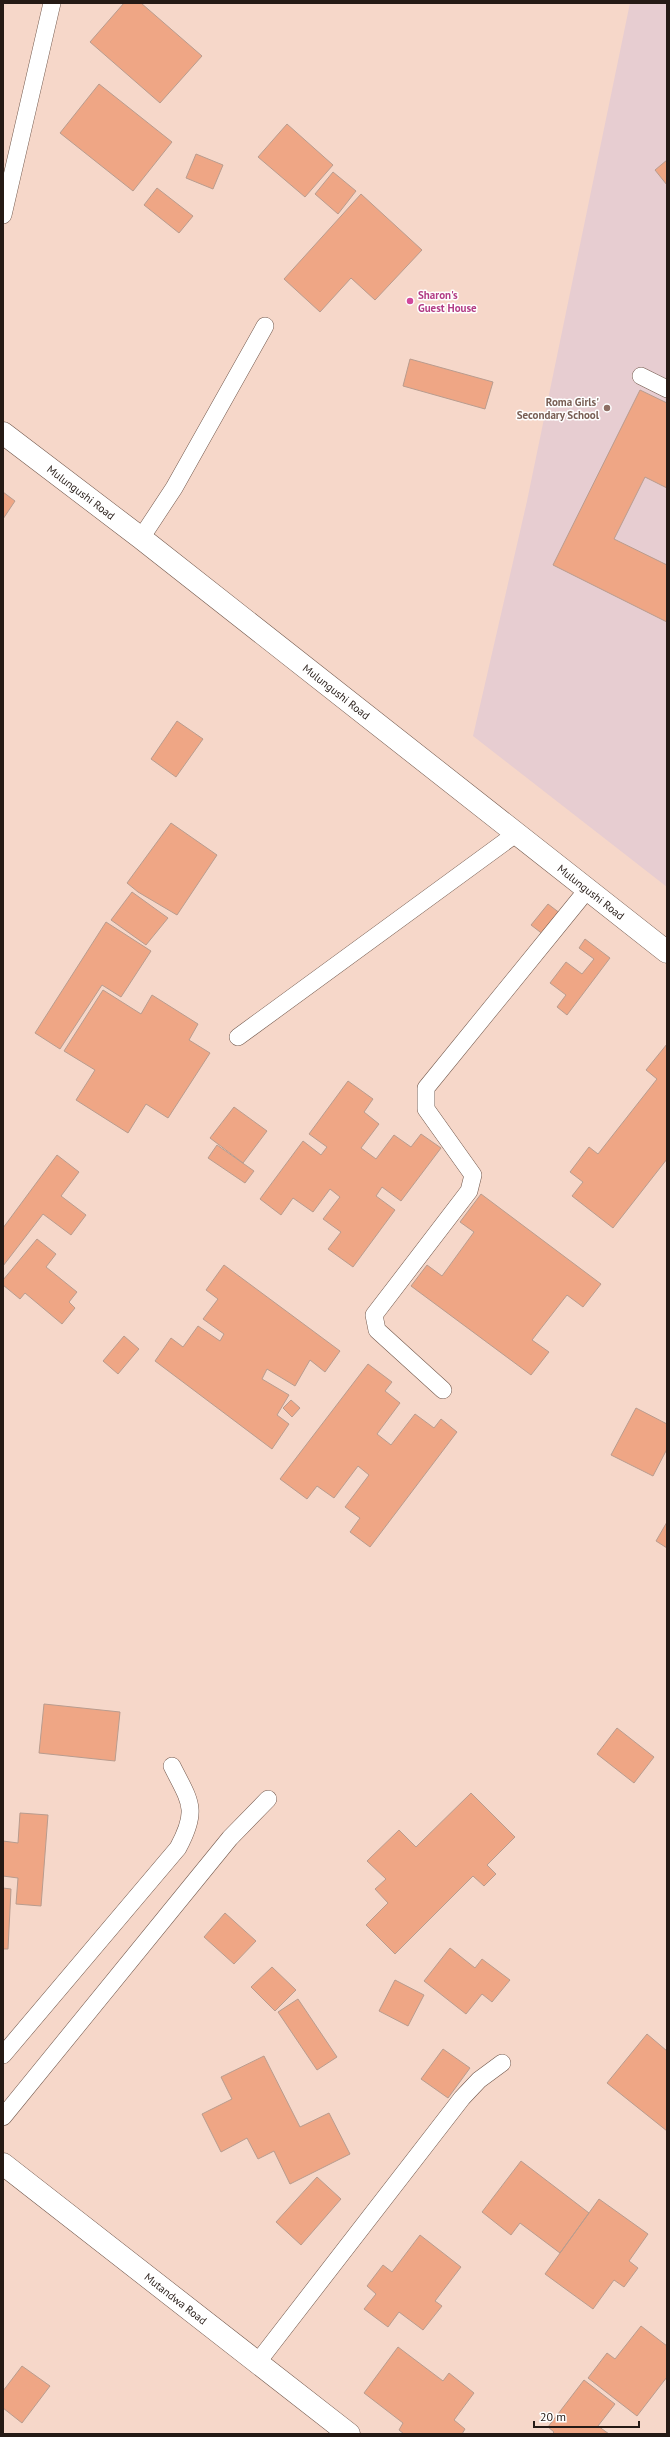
<svg xmlns="http://www.w3.org/2000/svg" width="670" height="2437" viewBox="0 0 670 2437" font-family="'PT Sans',sans-serif">
	<style>
		.education { fill: #e7cdd1 }
		.building { fill: #efa685; stroke: #b99c8e }
		.lines { fill: none; stroke-linecap: round; stroke-linejoin: round }
		.lane-casing { stroke: #71574b; stroke-width: 18 }
		.street-casing { stroke: #71574b; stroke-width: 23 }
		.lane { stroke: #fff; stroke-width: 17 }
		.street { stroke: #fff; stroke-width: 22 }
		.hotel-dot { fill: #d1479c; stroke: #fff; stroke-width: 1.5 }
		.education-dot { fill: #8d6e63; stroke: #fff; stroke-width: 1.5 }
		.labels { text-anchor: middle; stroke-width: 3; stroke-linejoin: round; paint-order: stroke }
		.hotel-label { font-size: 11px; font-weight: bold; fill: #b23c85; stroke: #fff; text-anchor: start }
		.education-label { font-size: 11px; font-weight: bold; fill: #785e54; stroke: #fff; text-anchor: end }
		.street-label { font-size: 11px; fill: #251a15; stroke: #fff }
	</style>
	<rect width="100%" height="100%" fill="#f6d7c9"/>
	<path class="education" d="M630,3H667V887L473,736L527,501Z"/>
	<path class="building" d="M124,3H141L202,56L160,103L90,42Z
		M99,84L172,142L133,191L60,133Z
		M287,124L333,165L305,197L258,157Z
		M196,154L223,165L213,189L186,178Z
		M667,160V185L655,170Z
		M333,172L356,191L338,214L315,194Z
		M157,188L193,216L179,233L144,205Z
		M361,194L422,250L375,300L351,278L320,312L284,279Z
		M410,359L493,382L485,409L403,386Z
		M640,390L667,403V488L645,477L614,539L667,565V622L553,565Z
		M3,492L15,501L3,519Z
		M177,721L203,739L176,777L151,759Z
		M171,823L217,855L177,915L138,892L127,883Z
		M132,892L168,918L146,945L111,920Z
		M548,904L561,914L544,935L531,925Z
		M106,922L151,951L121,997L102,985L60,1049L35,1033Z
		M585,939L610,958L567,1015L557,1007L566,995L550,983L566,962L582,974L594,959L579,948Z
		M103,990L141,1014L152,995L198,1024L189,1040L210,1053L168,1118L146,1104L128,1133L76,1100L95,1070L64,1051Z
		M667,1044V1159L613,1228L572,1196L583,1182L570,1172L589,1147L598,1154L657,1079L646,1070Z
		M348,1081L373,1099L364,1112L379,1124L361,1148L376,1159L394,1135L411,1147L421,1134L441,1148L401,1201L382,1187L376,1196L395,1210L353,1267L328,1249L341,1232L323,1219L340,1197L330,1189L313,1212L293,1198L281,1215L260,1199L303,1141L321,1155L327,1147L309,1134Z
		M234,1107L267,1131L243,1163L210,1138Z
		M217,1145L254,1171L245,1183L208,1158Z
		M57,1155L79,1172L61,1196L86,1215L71,1235L43,1214L3,1266V1228Z
		M481,1194L601,1284L583,1307L567,1295L532,1340L549,1352L531,1375L411,1286L427,1265L442,1276L474,1232L460,1222Z
		M37,1239L56,1254L46,1267L77,1292L69,1302L75,1308L62,1324L25,1293L20,1299L3,1285V1280Z
		M224,1265L340,1351L325,1372L310,1360L295,1386L267,1369L262,1379L289,1395L277,1415L289,1424L272,1449L155,1361L171,1338L183,1347L198,1326L220,1341L224,1334L203,1319L218,1299L206,1290Z
		M124,1336L139,1349L118,1374L103,1361Z
		M368,1364L392,1382L385,1391L400,1403L377,1434L391,1445L415,1414L434,1428L441,1419L457,1432L370,1547L350,1532L360,1518L345,1507L369,1475L358,1466L334,1498L317,1486L307,1499L280,1479Z
		M291,1400L300,1408L292,1417L283,1408Z
		M636,1408L667,1424V1449L653,1476L611,1455Z
		M667,1522V1548L656,1541Z
		M44,1704L120,1712L115,1761L39,1753Z
		M617,1728L654,1757L634,1783L597,1754Z
		M471,1793L515,1837L487,1865L496,1874L484,1886L473,1876L395,1954L366,1925L388,1903L375,1889L386,1879L367,1861L399,1830L416,1847Z
		M20,1813L48,1815L41,1906L16,1904L18,1878L3,1876V1841L18,1843Z
		M3,1888L11,1889L8,1949H3Z
		M225,1913L256,1941L234,1964L204,1937Z
		M450,1948L475,1968L482,1959L510,1980L492,2002L482,1994L466,2014L424,1981Z
		M272,1967L296,1990L275,2011L251,1987Z
		M395,1980L424,1995L408,2026L379,2011Z
		M298,1999L337,2057L317,2070L278,2012Z
		M647,2034L667,2051V2131L607,2083Z
		M443,2049L470,2068L448,2098L421,2079Z
		M264,2056L300,2127L329,2113L350,2154L290,2184L274,2151L258,2159L247,2138L221,2152L202,2114L232,2099L221,2077Z
		M521,2161L589,2213L560,2253L520,2223L511,2235L482,2212Z
		M317,2177L341,2199L301,2245L276,2222Z
		M599,2199L648,2234L629,2261L638,2268L624,2287L614,2280L593,2309L545,2274Z
		M420,2235L461,2267L435,2301L442,2306L423,2330L399,2312L388,2327L364,2309L376,2294L367,2286L383,2265L392,2272Z
		M641,2326L667,2346V2377L637,2416L588,2378L607,2353L615,2359Z
		M398,2347L443,2381L449,2373L474,2393L454,2420L465,2429L462,2434H404L399,2430L403,2423L364,2393Z
		M22,2366L50,2386L22,2423L3,2408V2391Z
		M584,2380L615,2404L598,2426L609,2434H552L554,2432L548,2427Z"/>
	<g class="lines">
		<g class="lane-casing">
			<path id="lane" d="M3,215L52,3
				M641,376L667,389
				M141,538L174,488L265,326
				M238,1037L517,833
				M443,1390L377,1330L374,1315L469,1191L473,1175L426,1109V1088L587,890
				M3,2055L178,1848C199,1809 190,1802 172,1766
				M3,2117L230,1838L268,1799
				M257,2363L462,2098L479,2080L502,2063"/>
		</g>
		<g class="street-casing">
			<g id="street">
				<path id="s1" d="M3,433L141,538L667,952"/>
				<path id="s2" d="M3,2164L349,2434"/>
			</g>
		</g>
		<use href="#lane" class="lane"/>
		<use href="#street" class="street"/>
	</g>
	<circle class="hotel-dot" cx="410" cy="301" r="4"/>
	<circle class="education-dot" cx="607" cy="408" r="4"/>
	<g class="labels">
		<g class="hotel-label">
			<text x="418" y="299">Sharon's<tspan x="418" dy="13">Guest House</tspan></text>
		</g>
		<g class="education-label">
			<text x="599" y="406">Roma Girls'<tspan x="599" dy="13">Secondary School</tspan></text>
		</g>
		<g class="street-label">
			<text dy="4" stroke="none"><textPath href="#s1" startOffset="98">Mulungushi Road</textPath></text>
			<text dy="4" stroke="none"><textPath href="#s1" startOffset="422">Mulungushi Road</textPath></text>
			<text dy="4" stroke="none"><textPath href="#s1" startOffset="746">Mulungushi Road</textPath></text>
			<text dy="4" stroke="none"><textPath href="#s2" startOffset="219">Mutandwa Road</textPath></text>
		</g>
	</g>
	<rect width="670" height="2437" fill="none" stroke="#251a15" stroke-width="8"/>
	<path d="M534 2421v6h105v-6" fill="none" stroke="#251a15" stroke-width="2"/>
	<text x="540" y="2421" font-size="12" fill="#251a15" stroke="#ffffff" stroke-width="3" paint-order="stroke">20 m</text>
</svg>
